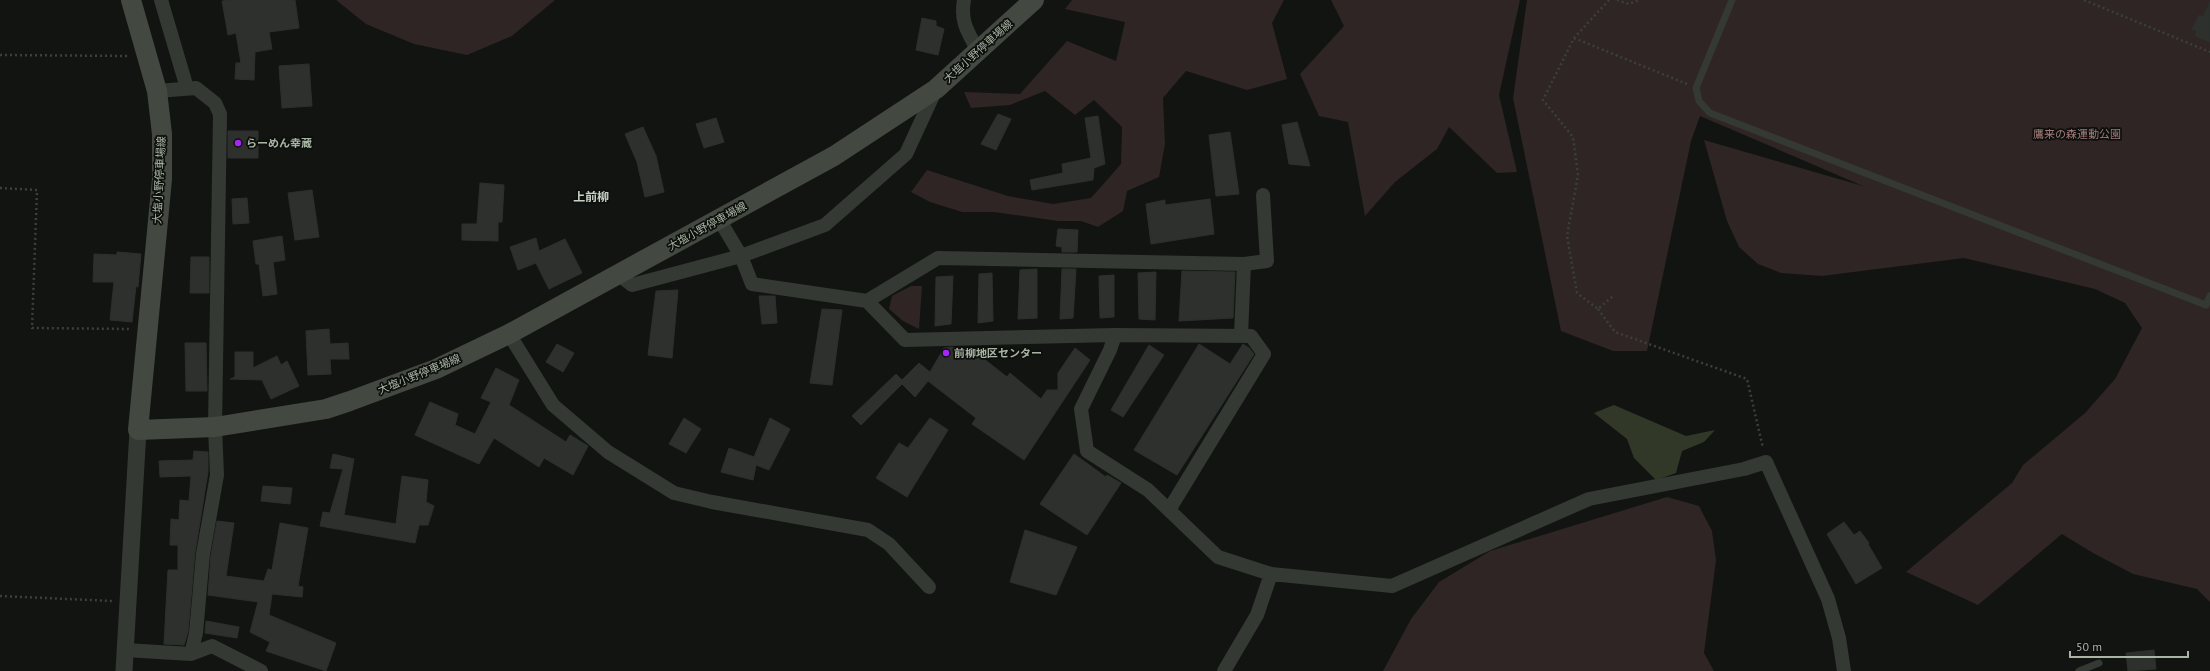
<svg xmlns="http://www.w3.org/2000/svg" width="2210" height="671" viewBox="0 0 2210 671" font-family="'PT Sans','Noto Sans JP',sans-serif">
	<style>
		.green { fill: #2e2524 }
		.water { fill: #313828 }
		.building { fill: #2d302d; stroke: #2c302c }
		.lines { fill: none; stroke-linecap: round; stroke-linejoin: round }
		.path { stroke: #3b4039; stroke-width: 2.5; stroke-dasharray: 2 3; stroke-linecap: butt }
		.service { stroke: #343933; stroke-width: 7 }
		.minor { stroke: #343933; stroke-width: 14 }
		.tertiary { stroke: #343933; stroke-width: 17 }
		.secondary { stroke: #434941; stroke-width: 20 }
		.poi-dot { fill: #a726f7; stroke: #0d0f0d; stroke-width: 1.5 }
		.labels { text-anchor: middle; stroke-width: 3.5; stroke-linejoin: round; paint-order: stroke }
		.street-label { font-size: 11px; fill: #a9b5a3; stroke: #0d0f0d }
		.park-label { font-size: 11px; fill: #a17a79; stroke: #0d0f0d }
		.poi-label { font-size: 11px; font-weight: bold; fill: #a9b5a3; stroke: #0d0f0d; text-anchor: start }
		.neighbourhood-label { font-size: 12px; font-weight: bold; fill: #c8d1c4; stroke: #0d0f0d }
	</style>
	<rect width="100%" height="100%" fill="#121412"/>
	<path class="green" d="M336,0H555L512,36L467,55L414,44L366,24Z
		M1072,0H1284L1272,23L1287,79L1247,90L1186,71L1163,98L1165,144L1159,177L1127,191L1123,211L1098,227L1081,221H1058L994,212H962L930,202L911,192L927,170L1008,196L1053,204L1091,198L1121,164L1122,127L1094,100L1075,115L1045,91L1010,105L971,108L964,92L1020,94L1067,41L1116,61L1125,22L1065,9Z
		M1331,0H1520L1499,95L1517,172L1497,173L1449,127L1437,149L1395,182L1365,216L1348,122L1319,116L1300,74L1344,26Z
		M1527,0H2210V602L2197,589L2133,574L2093,553L2062,534L1978,605L1906,572L2012,483L2023,465L2085,413L2115,379L2142,328L2125,303L2095,289L1964,258L1822,276L1781,273L1758,264L1739,247L1727,221L1704,140L1863,186L1700,116L1691,141L1647,351H1613L1561,331L1513,98Z
		M911,286H922L919,329L903,321L889,309L892,296Z
		M1667,497L1699,506L1712,531L1716,560L1704,653L1714,671H1383L1411,619L1439,582L1490,551Z"/>
	<path class="water" d="M1614,405L1686,436L1715,430L1704,442L1682,451L1676,473L1656,480L1634,458L1627,439L1594,413Z"/>
	<path class="building" d="M229,0H295L299,28L269,32L272,49L255,52L254,80L235,79L236,63H241L236,33L228,35L222,1Z
		M2210,2V42L2195,36L2197,31L2192,29L2199,15L2203,17Z
		M922,18L936,21V26L944,29L938,55L916,50Z
		M309,64L312,106L282,108L279,66Z
		M998,114L1011,119L996,150L981,144Z
		M1098,116L1105,164L1094,168L1093,180L1032,190L1030,180L1063,173L1062,164L1091,158L1085,118Z
		M716,118L724,142L704,148L696,124Z
		M1297,122L1310,166L1289,164L1282,125Z
		M643,127L656,156L664,192L645,197L637,162L625,134Z
		M228,131H258V158H228Z
		M1230,132L1239,194L1216,196L1209,135Z
		M480,183L504,185L502,222H498V241L462,240V224H477Z
		M312,190L319,237L295,240L288,193Z
		M247,198L249,223L233,224L232,199Z
		M1210,199L1214,234L1151,244L1146,204L1165,200V205Z
		M1058,229L1078,230L1077,252H1062V247L1056,246Z
		M282,236L285,260L273,262L277,294L263,296L259,264H256L253,241Z
		M536,238L539,251L565,239L582,273L549,289L536,263L518,270L510,247Z
		M117,252L141,254L138,287L136,286L132,322L110,320L114,282H93L94,254L117,255Z
		M191,257H209V293H190Z
		M1037,269V318L1018,319L1020,270Z
		M1062,269H1076L1073,318L1060,319Z
		M1182,271L1235,272L1233,318L1179,321Z
		M1156,272L1155,320L1139,319L1138,273Z
		M992,273L993,321L978,323L979,274Z
		M1114,275V317L1100,318L1099,276Z
		M953,276L951,324L935,326L936,277Z
		M678,290L672,358L648,355L656,291Z
		M759,296H775L777,323L762,324Z
		M822,309L842,310L832,385L810,383Z
		M329,329L330,344L348,343L349,359H330L331,374L308,375L306,331Z
		M185,343H206L207,391H186Z
		M557,344L574,353L563,372L546,362Z
		M1199,344L1230,364L1243,344L1249,348L1254,354L1177,475L1134,450Z
		M1149,345L1164,355L1123,417L1111,410Z
		M951,347L979,355L1007,377L1010,373L1041,399L1047,390H1058V373L1075,348L1090,360L1024,460L972,424L976,418L928,381L915,397L902,384L861,425L852,416L896,374L902,380L919,363L930,372L944,348Z
		M235,352H253V368L277,356L281,365L287,361L299,386L271,399L262,380L230,379L235,377Z
		M496,368L519,380L509,405L566,442L570,435L588,446L573,475L544,458L539,467L494,438L479,464L415,435L430,402L458,414L455,425L475,434L491,402L481,398Z
		M684,418L701,429L686,453L669,444Z
		M770,418L790,429L769,470L756,465L753,480L721,472L729,448L754,457Z
		M930,418L948,430L907,497L876,478L899,443L908,448Z
		M194,451L208,452V472L195,553L188,632L184,645L164,644L168,570H178V545H170L171,519L179,520L180,500L189,501L191,476L160,477L159,461L193,460Z
		M333,454L354,459L344,515L396,524L402,476L428,480L426,502L434,506L428,525H419L415,543L320,526L323,512L330,513L343,469L330,468Z
		M1074,454L1106,477L1107,475L1121,483L1087,535L1040,504Z
		M263,486L292,488L290,504L261,501Z
		M217,521L234,523L226,576L264,581L268,569L272,570L280,523L308,528L298,586L303,587L302,597L272,594L269,615L336,643L326,671L266,651L270,642L250,632L258,602L208,595L211,555Z
		M1844,522L1854,535L1860,531L1869,543L1868,544L1882,568L1856,584L1827,534Z
		M1025,530L1077,547L1056,595L1010,582Z
		M206,621L239,627L237,638L205,633Z
		M2154,650L2156,669L2128,671L2126,653Z"/>
	<g class="lines">
		<path class="path" d="M1609,0L1574,38L1543,100L1573,137L1578,175L1567,236L1577,293L1598,309L1613,296
			M1617,0L1629,4L1639,0
			M2084,0L2210,52
			M1574,38L1687,84
			M0,55L130,56
			M0,188L37,190L32,328L130,329
			M1598,309L1615,332L1747,379L1763,448
			M0,596L112,601"/>
		<path class="service" d="M1732,0L1696,88L1699,101L1710,113L2206,305L2210,296
			M2079,671L2099,663"/>
		<path class="minor" d="M161,0L187,88
			M964,0C960,22 968,32 978,51
			M719,219L741,256L752,284L867,301L905,340L1115,335L1110,350L1081,409L1087,451L1148,490L1218,557L1271,574L1392,586L1589,499L1744,469L1766,462L1828,599L1839,638L1844,671
			M619,275L632,285L741,256L825,225L906,154L936,89
			M867,301L938,258L1244,264L1267,261L1263,195
			M509,334L553,405L608,452L674,493L712,502L868,530L889,544L929,587
			M1115,335L1251,336L1264,354L1169,510
			M1241,335L1244,264
			M125,650L191,654L196,633L203,554L217,475L215,427L220,114L215,103L196,88L157,91
			M191,654L212,646L261,671
			M1224,671L1257,615L1271,574"/>
		<path class="tertiary" d="M124,671L138,430"/>
		<path class="secondary" d="M131,0L157,91L162,134V179L138,430L215,427L326,409L350,401L436,369L509,334L834,156L936,89L1034,0"/>
	</g>
	<g class="poi-dot">
		<circle cx="238" cy="143" r="4"/>
		<circle cx="946" cy="353" r="4"/>
	</g>
	<g class="labels">
		<g class="street-label">
			<text transform="translate(978 51) rotate(-42)" y="4">大塩小野停車場線</text>
			<text transform="translate(159 180) rotate(-87)" y="4">大塩小野停車場線</text>
			<text transform="translate(707 226) rotate(-29)" y="4">大塩小野停車場線</text>
			<text transform="translate(419 374) rotate(-22)" y="4">大塩小野停車場線</text>
		</g>
		<g class="park-label">
			<text x="2077" y="138">鷹来の森運動公園</text>
		</g>
		<g class="poi-label">
			<text x="246" y="147">らーめん幸蔵</text>
			<text x="954" y="357">前柳地区センター</text>
		</g>
		<g class="neighbourhood-label">
			<text x="591" y="201">上前柳</text>
		</g>
	</g>
	<path d="M2070 651v6h118v-6" fill="none" stroke="#a9b5a3" stroke-width="2"/>
	<text x="2076" y="651" font-size="12" fill="#a9b5a3" stroke="#0d0f0d" stroke-width="3" paint-order="stroke">50 m</text>
</svg>
